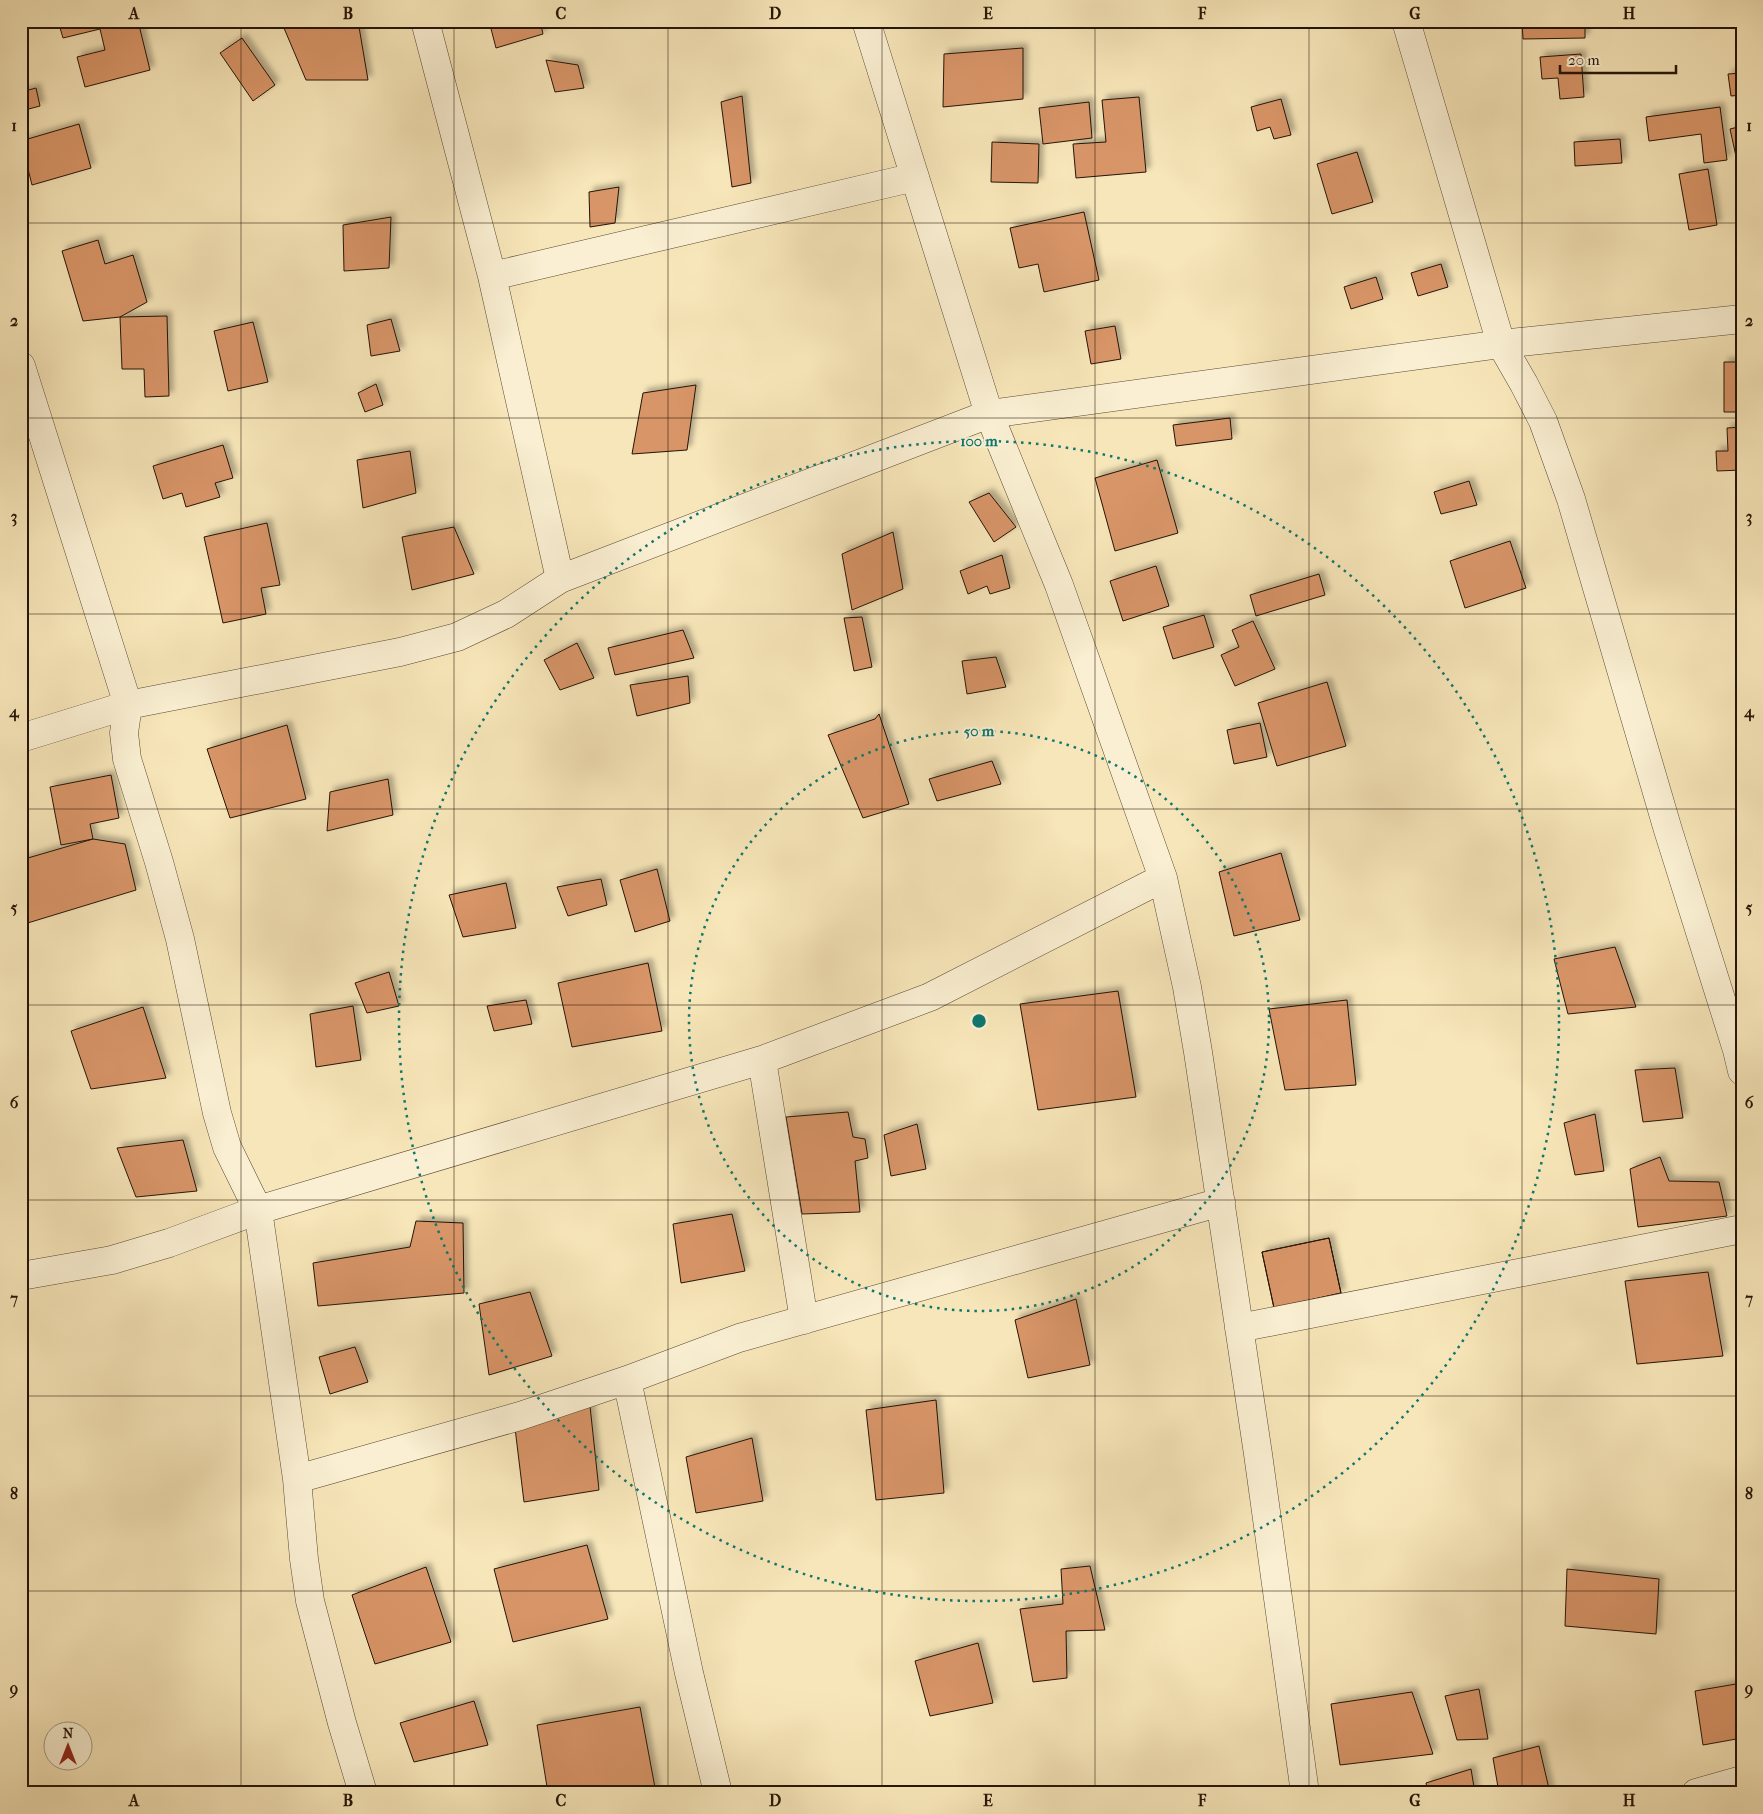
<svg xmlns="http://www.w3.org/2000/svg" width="1763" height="1814" viewBox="0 0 1763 1814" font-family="'IM FELL French Canon',serif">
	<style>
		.building { fill: #d89568; stroke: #241406; filter: url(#shadow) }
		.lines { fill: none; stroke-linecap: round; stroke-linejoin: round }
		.minor-casing { stroke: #594833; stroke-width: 29 }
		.minor { stroke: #faefd2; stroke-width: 28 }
		.grid { fill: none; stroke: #241406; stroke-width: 1; stroke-opacity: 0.55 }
		.ring { fill: none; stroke: #0f766e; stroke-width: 2.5; stroke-dasharray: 2.5 5 }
		.centre { fill: #0f766e; stroke: #faefd2; stroke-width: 2.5 }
		.ring-label { font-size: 15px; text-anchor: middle; font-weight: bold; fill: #0f766e; stroke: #faefd2; stroke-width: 4; stroke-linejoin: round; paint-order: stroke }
		.neatline { fill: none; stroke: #241406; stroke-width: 2 }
		.grid-label { font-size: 16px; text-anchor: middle; font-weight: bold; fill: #241406 }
	</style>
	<defs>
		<filter id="shadow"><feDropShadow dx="4.5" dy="-4.5" stdDeviation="2.5" flood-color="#0004"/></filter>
	</defs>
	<rect width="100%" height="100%" fill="#f7e6b9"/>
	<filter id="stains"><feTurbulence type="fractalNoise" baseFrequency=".004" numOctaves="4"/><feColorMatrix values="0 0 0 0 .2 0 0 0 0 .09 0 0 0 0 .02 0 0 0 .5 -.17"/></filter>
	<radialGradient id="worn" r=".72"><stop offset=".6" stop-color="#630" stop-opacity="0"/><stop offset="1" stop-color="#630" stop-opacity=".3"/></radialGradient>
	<path class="building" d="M58,21H138L150,70L85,87L77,57L105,50L100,29L63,38Z
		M281,21H358L368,80H306Z
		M489,21H540L543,34L496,48Z
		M1522,21H1585V38L1523,39Z
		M242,38L275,85L253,101L220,53Z
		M1023,48V99L943,107L944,54Z
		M1581,54L1584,97L1560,99L1558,78L1542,79L1540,57Z
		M546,60L578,65L584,88L555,92Z
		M1742,73V95L1731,96L1728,74Z
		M36,88L40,106L21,111V92Z
		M742,96L751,183L732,187L721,102Z
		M1139,97L1146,172L1076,178L1073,144L1106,142L1102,100Z
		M1281,99L1291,135L1274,139L1270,127L1257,131L1251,107Z
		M1089,102L1092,138L1043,144L1039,108Z
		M1720,107L1727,160L1704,163L1701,134L1649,141L1646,117Z
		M79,124L91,168L32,185L21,141Z
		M1742,126V184L1730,129Z
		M1620,139L1622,163L1575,166L1574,142Z
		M992,142L1039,144L1038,183L991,182Z
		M1357,152L1373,202L1332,214L1317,164Z
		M1708,169L1717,225L1689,230L1679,174Z
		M619,187L615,223L590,227L589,192Z
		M1084,212L1099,280L1044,292L1038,264L1019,268L1010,228Z
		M391,217L389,268L344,271L343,225Z
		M98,240L105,264L133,255L147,302L120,317L83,321L62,251Z
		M1441,264L1448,287L1418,296L1411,273Z
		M1376,277L1383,299L1351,309L1344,287Z
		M167,316L169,396L145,397L144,369H122L120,317Z
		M391,319L400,351L371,356L367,325Z
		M253,322L268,382L228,391L214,331Z
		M1115,326L1121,359L1091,364L1085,331Z
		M1724,362H1742V412H1724Z
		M376,384L383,405L365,412L358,393Z
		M696,385L687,450L632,454L643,393Z
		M1230,418L1232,439L1176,446L1173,425Z
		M1742,427V470L1717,471L1716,451H1728L1727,428Z
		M223,445L233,478L215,483L220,497L186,507L182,493L163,499L153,466Z
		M410,451L416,493L363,508L357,460Z
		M1157,460L1178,533L1115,551L1095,478Z
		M1469,481L1477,505L1441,514L1434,492Z
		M989,493L1016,527L994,542L969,502Z
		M267,523L280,585L261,588L266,614L223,623L204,537Z
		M454,527L474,574L412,590L402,537Z
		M893,532L903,589L852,610L842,554Z
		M1510,541L1526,588L1465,608L1450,561Z
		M1002,555L1010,588L990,594L987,586L968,594L960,571Z
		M1156,566L1169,606L1123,621L1110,581Z
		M1319,574L1325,595L1256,616L1250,595Z
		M1204,615L1214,647L1173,659L1163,627Z
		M862,617L872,667L854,671L844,618Z
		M1253,621L1275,669L1235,686L1221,655L1239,647L1232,630Z
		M683,630L694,658L615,675L608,648Z
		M577,643L594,678L560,690L544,660Z
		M996,657L1006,687L967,694L962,661Z
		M688,676L690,703L637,716L630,685Z
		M1327,682L1346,746L1277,766L1258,703Z
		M879,714L909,804L863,818L828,735L875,719Z
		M1260,723L1267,757L1234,764L1227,730Z
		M287,725L306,799L230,818L207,749Z
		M992,761L1001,784L937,801L929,779Z
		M111,775L119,818L90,824L93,839L61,845L50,787Z
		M388,779L393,815L327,831L330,792Z
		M93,839L125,844L136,890L21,925V860Z
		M1281,853L1300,920L1234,936L1219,872Z
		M657,869L670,921L635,932L620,880Z
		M601,879L607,905L568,916L557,887Z
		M506,883L516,928L463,937L449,895Z
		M1615,947L1636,1007L1568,1014L1554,959Z
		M648,963L662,1031L572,1047L558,983Z
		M389,972L399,1006L367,1013L355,983Z
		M1118,991L1136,1097L1038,1110L1020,1004Z
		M526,1000L532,1024L494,1031L487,1006Z
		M1347,1000L1356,1085L1285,1090L1269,1009Z
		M353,1006L361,1060L316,1067L310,1014Z
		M143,1007L166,1078L91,1089L71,1031Z
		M1675,1068L1683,1118L1643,1122L1635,1070Z
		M848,1112L853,1137L865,1139L868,1158L855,1161L860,1212L802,1214L786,1117Z
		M1595,1114L1604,1171L1575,1175L1564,1123Z
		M917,1124L926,1169L891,1176L884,1135Z
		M183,1140L197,1191L136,1197L117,1148Z
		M1660,1157L1669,1181L1719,1182L1727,1216L1638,1227L1630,1169Z
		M732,1214L745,1271L681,1283L673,1224Z
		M416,1221L463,1223L464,1293L318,1306L313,1263L410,1247Z
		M1329,1238L1341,1293L1274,1308L1262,1252Z
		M1329,1238L1341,1293L1274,1308L1262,1252Z
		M1708,1272L1723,1356L1637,1364L1625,1281Z
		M530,1292L552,1356L489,1375L479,1304Z
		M1076,1299L1090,1365L1028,1378L1015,1320Z
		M355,1347L368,1382L330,1394L319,1357Z
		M936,1400L944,1493L876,1500L866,1410Z
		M590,1406L599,1490L524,1502L515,1428Z
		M752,1438L763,1501L696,1513L686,1457Z
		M587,1545L608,1619L513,1642L494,1569Z
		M1090,1566L1105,1630L1066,1631L1067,1678L1033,1682L1020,1609L1063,1604L1061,1569Z
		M426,1567L451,1642L375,1664L352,1595Z
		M1567,1569L1659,1579L1656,1634L1565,1626Z
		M978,1643L993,1703L930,1716L915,1661Z
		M1742,1683V1738L1703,1745L1695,1691Z
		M1479,1689L1488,1739L1457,1740L1445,1696Z
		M1412,1692L1433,1754L1340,1765L1331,1704Z
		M474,1701L488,1745L414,1762L400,1723Z
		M640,1707L656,1793H548L537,1725Z
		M1539,1746L1550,1793H1499L1493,1758Z
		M1471,1769L1475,1793H1428L1426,1783Z"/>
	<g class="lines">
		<g class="minor-casing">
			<path id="minor" d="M425,21L492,276L560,579
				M866,21L989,414L1059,585L1163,878L1187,987L1198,1052L1258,1454L1305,1793
				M1406,21L1501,344L1524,384L1543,421L1571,499L1668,830L1737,1050L1742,1071
				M492,276L915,177
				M21,366L128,705L124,733L127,759L159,862L180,939L217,1113L227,1147L258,1210L297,1479L304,1559L310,1601L342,1723L363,1793
				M21,738L128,705L400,652L457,637L506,614L560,579L989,414L1501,344L1742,319
				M762,1060L804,1320
				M21,1276L112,1260L169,1243L258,1210L762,1060L930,997L1163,878
				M1239,1328L1742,1229
				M627,1380L689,1673L718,1793
				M297,1479L520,1416L627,1380L739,1338L1221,1202
				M1696,1793L1742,1780"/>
		</g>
		<use href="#minor" class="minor"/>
	</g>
	<path class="grid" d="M241,21V1793M454,21V1793M668,21V1793M882,21V1793M1095,21V1793M1309,21V1793M1522,21V1793M21,223H1742M21,418H1742M21,614H1742M21,809H1742M21,1005H1742M21,1200H1742M21,1396H1742M21,1591H1742"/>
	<g class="ring">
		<circle cx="979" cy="1021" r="290"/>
		<circle cx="979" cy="1021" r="580"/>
	</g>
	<circle cx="979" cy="1021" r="8" class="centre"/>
	<g class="ring-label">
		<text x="979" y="446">100 m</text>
		<text x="979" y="736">50 m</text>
	</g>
	<rect width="1763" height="1814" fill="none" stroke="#f7e6b9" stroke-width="55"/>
	<g transform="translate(68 1746)"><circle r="24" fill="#faefd2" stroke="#a49780"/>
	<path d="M0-4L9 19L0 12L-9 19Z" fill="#8f2418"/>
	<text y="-8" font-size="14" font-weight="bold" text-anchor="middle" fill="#241406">N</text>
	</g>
	<path d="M1560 65v8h116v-8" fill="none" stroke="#241406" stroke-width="2.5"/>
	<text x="1568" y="65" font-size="15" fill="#241406" stroke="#faefd2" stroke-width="4" paint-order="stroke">20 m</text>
	<rect x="28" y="28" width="1708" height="1758" class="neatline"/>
	<g class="grid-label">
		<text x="134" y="19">A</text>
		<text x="348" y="19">B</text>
		<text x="561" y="19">C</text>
		<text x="775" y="19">D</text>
		<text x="988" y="19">E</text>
		<text x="1202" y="19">F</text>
		<text x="1415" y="19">G</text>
		<text x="1629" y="19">H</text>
		<text x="14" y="131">1</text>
		<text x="1749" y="131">1</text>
		<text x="14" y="326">2</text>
		<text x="1749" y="326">2</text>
		<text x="14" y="522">3</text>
		<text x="1749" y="522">3</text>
		<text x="14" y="717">4</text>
		<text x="1749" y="717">4</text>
		<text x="14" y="913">5</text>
		<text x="1749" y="913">5</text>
		<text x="14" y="1108">6</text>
		<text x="1749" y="1108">6</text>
		<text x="14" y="1304">7</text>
		<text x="1749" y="1304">7</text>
		<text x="14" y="1499">8</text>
		<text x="1749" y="1499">8</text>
		<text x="14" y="1694">9</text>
		<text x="1749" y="1694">9</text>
		<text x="134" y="1806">A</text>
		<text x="348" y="1806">B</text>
		<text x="561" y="1806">C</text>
		<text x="775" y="1806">D</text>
		<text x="988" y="1806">E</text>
		<text x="1202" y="1806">F</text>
		<text x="1415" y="1806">G</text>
		<text x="1629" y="1806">H</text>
	</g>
	<rect width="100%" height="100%" filter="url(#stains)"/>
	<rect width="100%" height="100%" fill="url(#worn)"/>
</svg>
